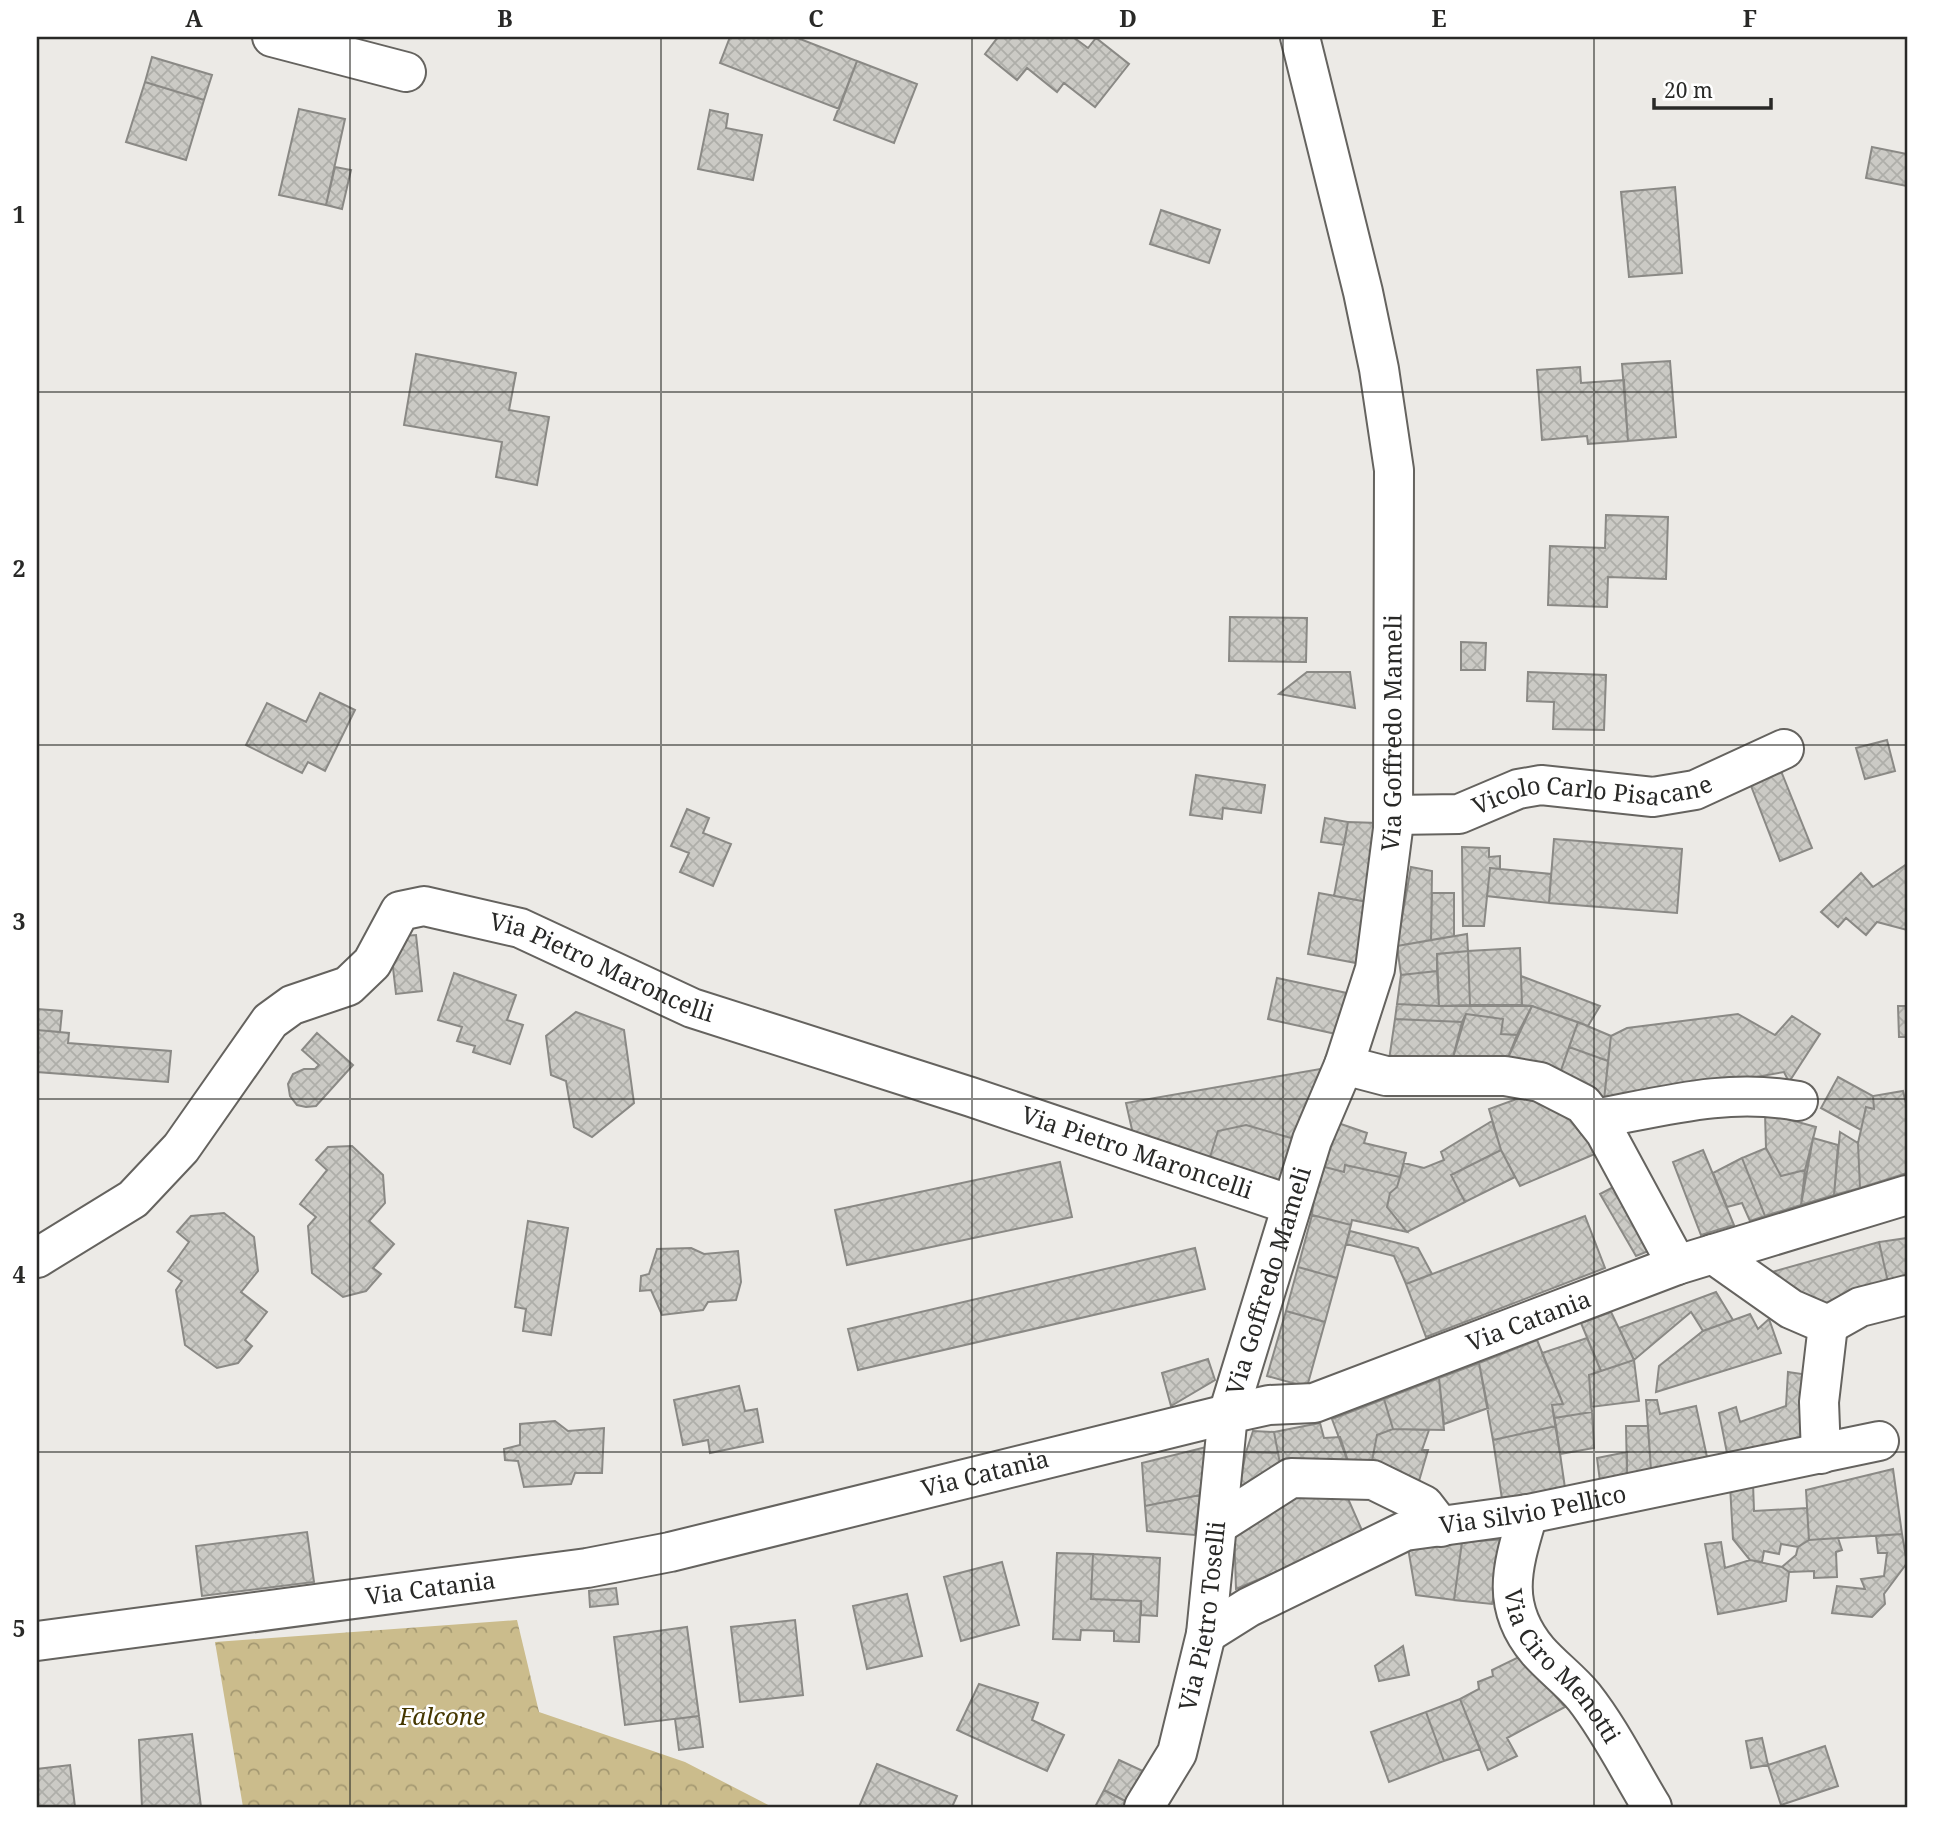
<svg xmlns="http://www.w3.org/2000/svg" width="1944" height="1844" viewBox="0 0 1944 1844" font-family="'Noto Serif',serif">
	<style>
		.forest { fill: url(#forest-crowns) }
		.building { fill: url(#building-cross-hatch); stroke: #8a8985; stroke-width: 2 }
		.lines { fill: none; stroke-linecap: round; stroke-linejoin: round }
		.minor-casing { stroke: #65635f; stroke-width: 42 }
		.major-casing { stroke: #65635f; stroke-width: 42 }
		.minor { stroke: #fff; stroke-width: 38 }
		.major { stroke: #fff; stroke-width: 38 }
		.grid { fill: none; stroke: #292927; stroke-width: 2; stroke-opacity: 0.55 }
		.labels { text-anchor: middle; stroke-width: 5; stroke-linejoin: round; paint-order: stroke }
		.street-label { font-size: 24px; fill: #292927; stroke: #fff }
		.park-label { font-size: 24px; font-style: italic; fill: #453700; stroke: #fff }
		.neatline { fill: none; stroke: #292927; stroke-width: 2.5 }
		.grid-label { font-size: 23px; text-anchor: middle; font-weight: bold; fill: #292927 }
	</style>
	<defs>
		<pattern id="forest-crowns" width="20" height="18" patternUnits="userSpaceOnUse" patternTransform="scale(1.75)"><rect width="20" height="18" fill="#cbbc8c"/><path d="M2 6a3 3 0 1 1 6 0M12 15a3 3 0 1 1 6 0" fill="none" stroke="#a59972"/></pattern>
		<pattern id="building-cross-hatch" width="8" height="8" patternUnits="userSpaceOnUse" patternTransform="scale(1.75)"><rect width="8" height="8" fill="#cbcac5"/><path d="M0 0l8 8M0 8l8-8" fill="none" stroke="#aeaea9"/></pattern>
	</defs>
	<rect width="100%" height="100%" fill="#eceae6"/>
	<path class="forest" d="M517,1620L539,1712L685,1762L772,1807H243L215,1642Z"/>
	<path class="building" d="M730,37H795L857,61L839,109L720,63Z
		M998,37H1073L1088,48L1096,38L1129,64L1095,107L1064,83L1057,92L1027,68L1017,80L985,54Z
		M152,57L212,75L204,100L145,82Z
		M857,61L917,84L894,143L834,120Z
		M145,82L204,100L186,160L126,142Z
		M299,109L345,119L326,205L279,195Z
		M710,110L728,114L726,128L762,135L753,180L698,169Z
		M1872,147L1907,154V186L1866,178Z
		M335,167L351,170L342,209L326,205Z
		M1675,187L1682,273L1629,277L1621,192Z
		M1161,210L1220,230L1209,263L1150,244Z
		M416,354L516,373L509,410L549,417L537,485L496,477L502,442L404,425Z
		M1670,361L1676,437L1628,441L1622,364Z
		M1580,367L1581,383L1624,380L1628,441L1588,444L1587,436L1542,440L1537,370Z
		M1606,515L1668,517L1666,579L1608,577L1607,607L1548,605L1550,546L1605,548Z
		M1230,617L1307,618L1306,662L1229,661Z
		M1461,642L1486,643L1485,670H1461Z
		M1307,672H1350L1355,708L1279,694Z
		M1528,672L1606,675L1604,730L1553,729L1554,702L1527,701Z
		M320,693L355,710L325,771L308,762L302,773L246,745L267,703L306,722Z
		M1887,740L1895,771L1865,779L1856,748Z
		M1779,766L1812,848L1780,861L1748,778Z
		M1196,775L1265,785L1261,813L1223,808L1222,819L1190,815Z
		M687,809L709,818L703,833L731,844L713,886L680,872L689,853L671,846Z
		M1325,818L1348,822L1344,845L1321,842Z
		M1348,822L1378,823L1368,902L1334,896Z
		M1554,839L1682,849L1677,913L1549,903Z
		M1462,847L1489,848V857L1500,856V869L1490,868L1484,926H1463Z
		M1907,864V930L1877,922L1866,935L1846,918L1838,927L1821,912L1861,873L1873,887Z
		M1411,867L1432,871L1431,940L1397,946Z
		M1490,868L1551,874L1549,903L1487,896Z
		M1319,893L1368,902L1356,963L1308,954Z
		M1432,893H1454V936L1431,940Z
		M1467,934L1468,951L1437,954V971L1401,975L1397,946Z
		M416,935L422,991L396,994L392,959L403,936Z
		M1520,948L1522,1005H1470L1468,951Z
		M1468,951L1470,1005L1439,1006L1437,954Z
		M1437,971L1439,1006L1397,1004L1401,975Z
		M454,973L516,995L507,1020L523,1025L510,1064L473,1052L475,1046L457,1041L462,1027L438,1020Z
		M1521,976L1600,1006L1588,1026L1532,1006L1522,1005Z
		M1277,978L1347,993L1336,1034L1268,1019Z
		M1397,1004L1439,1006H1532L1517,1035L1501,1034L1503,1019L1466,1014L1462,1022L1395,1019Z
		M1532,1006L1578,1022L1559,1076L1507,1060Z
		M1898,1006H1907V1037H1899Z
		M37,1009L62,1011L60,1032L37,1030Z
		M576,1012L624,1030L634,1103L592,1137L574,1127L566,1081L551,1075L546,1036Z
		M1466,1014L1503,1019L1501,1034L1517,1035L1507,1060L1452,1061Z
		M1738,1014L1775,1035L1792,1016L1820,1034L1789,1082L1784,1072L1629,1100H1604L1611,1036L1627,1028Z
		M1395,1019L1462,1022L1452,1061L1389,1060Z
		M1578,1022L1611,1036L1608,1061L1569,1047Z
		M37,1030L69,1033L68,1043L171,1051L168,1082L37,1072Z
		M317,1033L353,1065L316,1106L306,1107L297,1105L290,1096L288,1084L293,1074L304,1069H315L319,1065L302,1050Z
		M1569,1047L1608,1061L1604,1100L1559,1076Z
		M1326,1068L1298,1140L1246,1125L1218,1131L1207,1167L1135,1143L1126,1103Z
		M1838,1077L1873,1096L1874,1109L1866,1107L1861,1130L1821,1108Z
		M1903,1091L1907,1108V1173L1860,1188L1858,1143L1866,1107L1874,1109L1873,1096Z
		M1536,1092L1571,1112L1604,1150L1520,1186L1501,1150L1489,1109Z
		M1765,1113L1816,1127L1805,1170L1781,1176L1766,1148Z
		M1492,1121L1501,1150L1451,1175L1465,1202L1407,1232L1387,1207L1390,1193L1397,1187L1404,1163L1424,1168L1444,1160L1441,1152Z
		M1335,1122L1367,1133L1364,1143L1406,1153L1400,1177L1345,1165L1344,1172L1317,1165Z
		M1246,1125L1298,1140L1278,1188L1207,1167L1218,1131Z
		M1840,1132L1858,1143L1860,1188L1834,1195Z
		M1813,1138L1838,1145L1834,1195L1801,1205Z
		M352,1146L383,1175L385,1203L369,1221L394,1244L373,1268L381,1274L366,1291L343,1297L312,1273L308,1226L316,1217L300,1204L327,1170L316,1160L328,1147Z
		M1766,1148L1781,1176L1805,1170L1801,1205L1765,1216L1742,1158Z
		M1501,1150L1515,1177L1465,1202L1451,1175Z
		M1703,1150L1734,1225L1701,1235L1673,1162Z
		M1742,1158L1765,1216L1750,1221L1742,1203L1727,1207L1713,1173Z
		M1060,1162L1072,1217L847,1265L835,1210Z
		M1317,1165L1344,1172L1345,1165L1400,1177L1397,1187L1390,1193L1387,1207L1407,1232L1352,1220L1351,1225L1312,1215Z
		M1619,1184L1656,1248L1636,1256L1600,1194Z
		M224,1213L254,1237L258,1271L241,1292L267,1312L245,1340L252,1346L238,1363L217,1368L185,1345L176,1290L182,1281L168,1271L189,1242L177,1232L191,1216Z
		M1312,1215L1351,1225L1337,1278L1298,1267Z
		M1585,1216L1605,1268L1426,1337L1406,1284Z
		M528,1221L568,1228L551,1335L523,1331L526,1309L515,1307Z
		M1350,1231L1418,1248L1432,1274L1406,1284L1394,1256L1346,1244Z
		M1907,1238V1286L1890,1291L1879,1242Z
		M1879,1242L1890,1291L1809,1308L1772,1272Z
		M691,1248L704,1254L738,1251L741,1282L736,1300L708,1302L703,1310L662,1315L651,1290L640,1291L641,1276L649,1274L657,1249Z
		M1195,1248L1205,1289L858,1370L848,1329Z
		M1298,1267L1337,1278L1325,1322L1286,1311Z
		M1716,1292L1733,1320L1703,1331L1691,1312L1634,1360L1619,1328Z
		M1286,1311L1325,1322L1307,1387L1267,1376Z
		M1611,1312L1634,1360L1601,1371L1581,1323Z
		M1750,1314L1758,1329L1769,1319L1781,1353L1656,1392L1659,1366L1703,1331Z
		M1587,1338L1601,1371L1589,1375L1592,1412L1554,1418L1552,1405L1563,1404L1542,1353Z
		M1537,1340L1563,1404L1552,1405L1556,1426L1493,1440L1479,1363Z
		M1208,1359L1215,1380L1171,1406L1162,1373Z
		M1634,1360L1639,1401L1591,1407L1589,1375Z
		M1479,1363L1488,1408L1444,1424L1439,1378Z
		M1788,1372L1809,1375L1805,1437L1727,1453L1719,1413L1736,1407L1740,1422L1786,1406Z
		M1439,1378L1444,1430L1393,1429L1384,1399Z
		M739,1386L745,1411L757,1409L763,1442L710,1453L708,1440L683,1445L674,1400Z
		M1384,1399L1393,1429L1377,1435L1370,1471L1351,1470L1332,1419Z
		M1646,1400H1657L1660,1414L1696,1406L1707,1457L1651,1470Z
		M1592,1412L1594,1448L1560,1454L1554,1418Z
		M555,1421L568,1431L604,1428L602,1473H575L571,1484L524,1487L518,1461L505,1460L504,1449L520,1445V1424Z
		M1320,1423L1324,1438L1340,1437L1351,1470L1281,1469L1274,1432Z
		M1556,1426L1565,1488L1502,1499L1493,1440Z
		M1626,1426H1648L1651,1470L1627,1475Z
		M1393,1429L1429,1430L1422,1450H1428L1417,1488L1370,1471L1377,1435Z
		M1253,1431L1274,1432L1278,1453L1246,1452Z
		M1206,1447L1200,1495L1145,1506L1142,1463Z
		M1246,1452L1278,1453L1281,1469L1236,1502Z
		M1627,1452V1475L1600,1481L1597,1458Z
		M1893,1469L1902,1534L1809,1540L1806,1490Z
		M1753,1483L1754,1511L1807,1508L1809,1540L1798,1547L1781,1544L1779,1554L1764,1551L1762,1562L1750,1560L1733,1539L1730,1485Z
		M1342,1485L1364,1535L1236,1589L1234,1527L1300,1487Z
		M1200,1495L1195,1535L1147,1531L1145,1506Z
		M307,1532L314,1582L202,1596L196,1546Z
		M1902,1534L1907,1563L1884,1594L1885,1604L1872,1617L1832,1613L1837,1586L1865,1589L1861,1579L1884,1576L1887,1553H1878L1876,1536Z
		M1838,1538L1842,1550L1836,1552L1837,1577L1814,1578V1571L1789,1572L1782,1567L1796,1555L1798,1547L1809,1540Z
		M1508,1539L1492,1604L1454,1600L1462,1542Z
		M1462,1542L1454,1600L1416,1595L1408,1548Z
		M1721,1542L1725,1568L1750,1560L1782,1567L1789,1572L1786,1601L1718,1614L1705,1544Z
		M1057,1553L1093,1554L1091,1599L1141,1601L1139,1642L1114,1641V1631L1081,1630L1080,1640L1053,1639Z
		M1093,1554L1160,1558L1157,1616L1141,1615V1601L1091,1599Z
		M1002,1562L1019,1625L961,1641L944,1577Z
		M616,1588L618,1604L590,1607L589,1591Z
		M907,1594L922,1656L867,1669L853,1606Z
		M795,1620L803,1695L740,1702L731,1627Z
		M687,1627L699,1716L625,1725L614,1637Z
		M1403,1646L1409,1675L1379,1681L1375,1666Z
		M1521,1656L1565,1707L1507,1738L1517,1756L1488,1770L1460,1699L1479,1689L1478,1682L1493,1676L1492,1670Z
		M979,1684L1038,1703L1032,1720L1064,1735L1047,1771L957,1730Z
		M1460,1699L1480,1749L1444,1761L1426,1712Z
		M1426,1712L1444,1761L1389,1782L1371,1732Z
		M699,1716L703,1747L679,1750L675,1719Z
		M192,1734L201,1807H142L139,1740Z
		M1762,1738L1768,1765L1751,1768L1746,1741Z
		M1825,1746L1838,1786L1781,1805L1768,1765Z
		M1119,1760L1145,1772L1129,1803L1104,1790Z
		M877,1764L957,1796L952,1807H859Z
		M70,1765L75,1807H37V1769Z
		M1104,1790L1129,1803L1125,1807H1095Z"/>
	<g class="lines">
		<g class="minor-casing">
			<g id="minor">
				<path d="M272,37L406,72"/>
				<path id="s1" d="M1394,815L1459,814L1518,789L1541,785L1653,797L1695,790L1784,749"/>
				<path d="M1344,1065L1386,1076H1505L1540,1082L1583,1104L1605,1132L1677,1265"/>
				<path d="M1595,1119C1665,1106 1727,1088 1798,1101"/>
				<path d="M1713,1254L1791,1309L1828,1325L1819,1402L1821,1454"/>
				<path id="s2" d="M37,1258L133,1199L181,1148L270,1021L292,1005L348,986L372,963L400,911L424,906L520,928L692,1008L971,1097L1291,1205"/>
				<path d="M1828,1325L1860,1307L1907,1295"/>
				<path id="s3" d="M1528,1514C1513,1565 1499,1605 1538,1651C1552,1667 1570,1680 1584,1697C1610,1730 1630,1771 1652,1807"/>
				<path d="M1219,1524L1291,1478L1373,1480L1424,1505L1441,1527"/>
				<path id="s4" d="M1206,1634L1249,1607L1405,1531L1528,1514L1879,1441"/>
				<path id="s5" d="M1144,1807L1177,1753L1206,1634L1228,1414L1312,1140L1344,1065L1375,969L1393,829L1394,470L1379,369L1363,292L1300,37"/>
			</g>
		</g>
		<g class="major-casing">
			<g id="major">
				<path id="s6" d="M37,1641L587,1568L670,1552L1228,1414L1269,1405L1314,1403L1677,1265L1907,1195"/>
			</g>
		</g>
		<use href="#minor" class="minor"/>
		<use href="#major" class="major"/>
	</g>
	<path class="grid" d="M350,37V1807M661,37V1807M972,37V1807M1283,37V1807M1594,37V1807M37,392H1907M37,745H1907M37,1099H1907M37,1452H1907"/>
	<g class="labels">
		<g class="street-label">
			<text dy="8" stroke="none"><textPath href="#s5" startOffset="1113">Via Goffredo Mameli</textPath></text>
			<text dy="8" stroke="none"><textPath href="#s1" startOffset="203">Vicolo Carlo Pisacane</textPath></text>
			<text dy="8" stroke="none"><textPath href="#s2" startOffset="730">Via Pietro Maroncelli</textPath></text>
			<text dy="8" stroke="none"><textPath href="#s2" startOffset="1297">Via Pietro Maroncelli</textPath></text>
			<text dy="8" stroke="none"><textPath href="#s5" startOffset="546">Via Goffredo Mameli</textPath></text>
			<text dy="8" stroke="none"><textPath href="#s6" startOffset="1531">Via Catania</textPath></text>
			<text dy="8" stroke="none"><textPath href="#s6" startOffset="964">Via Catania</textPath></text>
			<text dy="8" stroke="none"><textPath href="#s4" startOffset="354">Via Silvio Pellico</textPath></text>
			<text dy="8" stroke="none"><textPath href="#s6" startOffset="397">Via Catania</textPath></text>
			<text dy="8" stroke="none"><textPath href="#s5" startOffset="203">Via Pietro Toselli</textPath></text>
			<text dy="8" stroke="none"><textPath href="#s3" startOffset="170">Via Ciro Menotti</textPath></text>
		</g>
		<g class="park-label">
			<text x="442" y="1725">Falcone</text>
		</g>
	</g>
	<rect width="1944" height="1844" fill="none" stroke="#ffffff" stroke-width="77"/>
	<path d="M1654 98v10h117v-10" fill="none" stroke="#292927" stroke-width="3.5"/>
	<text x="1664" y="98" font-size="21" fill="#292927" stroke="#ffffff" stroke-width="5" paint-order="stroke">20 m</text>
	<rect x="38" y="38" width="1868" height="1768" class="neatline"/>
	<g class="grid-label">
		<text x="194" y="27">A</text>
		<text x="505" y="27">B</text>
		<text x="816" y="27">C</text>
		<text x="1128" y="27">D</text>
		<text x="1439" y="27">E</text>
		<text x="1750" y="27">F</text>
		<text x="19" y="223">1</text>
		<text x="19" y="577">2</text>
		<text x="19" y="930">3</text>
		<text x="19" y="1283">4</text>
		<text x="19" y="1637">5</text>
	</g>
</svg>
